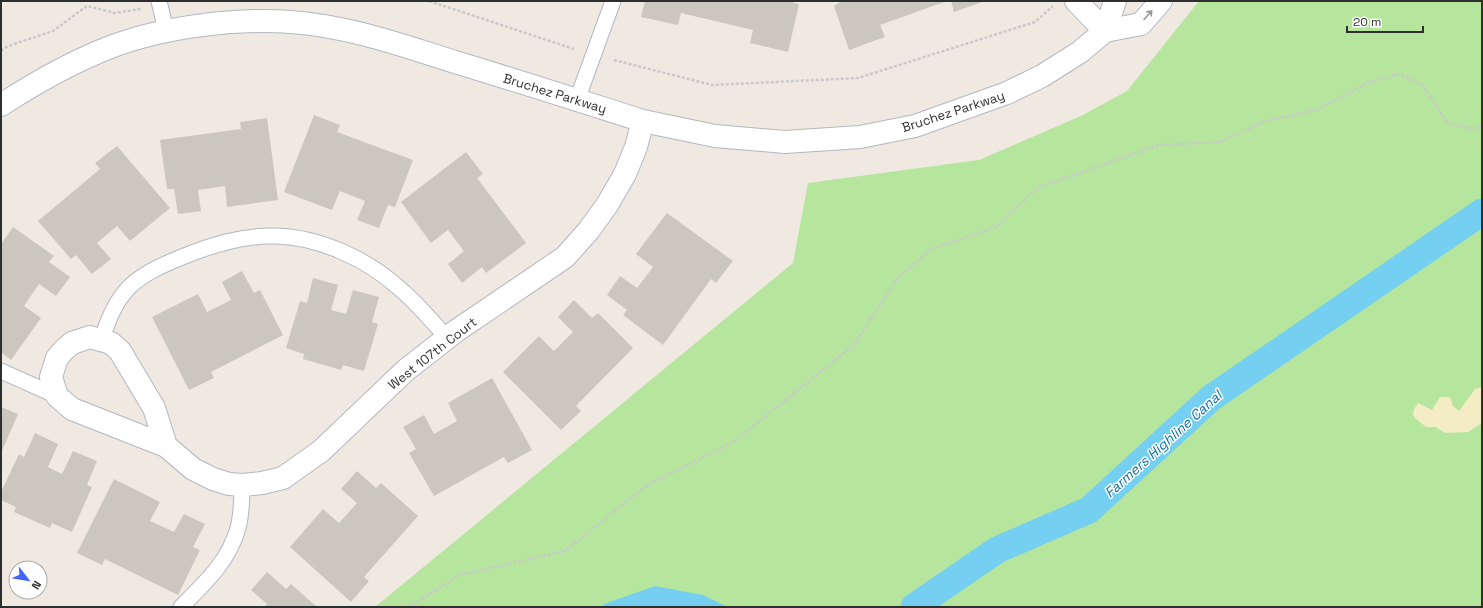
<svg xmlns="http://www.w3.org/2000/svg" width="1483" height="608" viewBox="0 0 1483 608" font-family="'Space Grotesk',sans-serif">
	<style>
		.green { fill: #b6e59e }
		.sand { fill: #f3ecc5 }
		.water { fill: #75cff0 }
		.lines { fill: none; stroke-linecap: round; stroke-linejoin: round }
		.canal { stroke: #75cff0; stroke-width: 27 }
		.building { fill: #cbc7bf }
		.lane-casing { stroke: #b4b7c1; stroke-width: 17 }
		.street-casing { stroke: #b4b7c1; stroke-width: 24 }
		.path { stroke: #c9c9c9; stroke-width: 2.5; stroke-dasharray: 3 2; stroke-linecap: butt }
		.lane { stroke: #fff; stroke-width: 15 }
		.street { stroke: #fff; stroke-width: 22 }
		.oneway { stroke: #969696 }
		.labels { text-anchor: middle; stroke-width: 3; stroke-linejoin: round; paint-order: stroke }
		.street-label { font-size: 13px; fill: #2e2e2e; stroke: #fff }
		.water-label { font-size: 14px; font-style: italic; fill: #0d6fa3; stroke: #fff }
	</style>
	<rect width="100%" height="100%" fill="#efe9e1"/>
	<path class="green" d="M1199,1H1482V607H375L793,263L808,183L979,160L1081,116L1127,91Z"/>
	<path class="sand" d="M1482,387V423L1468,432L1446,433L1435,427H1426L1415,418L1413,414L1414,409L1418,403L1432,410L1440,397H1450L1453,406L1459,411L1475,389Z"/>
	<path class="water" d="M655,586L703,595L728,607H603L604,604Z"/>
	<g class="lines">
		<path class="canal" d="M914,607L997,550L1089,510L1211,398L1482,212"/>
	</g>
	<path class="building" d="M645,1H793V3L799,4L788,52L750,43L753,30L681,13L678,25L641,17Z
		M842,1H947L880,25L885,37L849,50L834,6Z
		M951,1H985L954,12Z
		M314,115L340,125L337,132L413,160L395,207L388,205L379,228L357,220L365,201L340,191L332,210L284,192Z
		M267,118L278,200L227,207L225,186L198,190L201,211L178,214L174,189H167L160,140L241,129L240,122Z
		M117,146L170,208L130,241L117,226L97,243L111,259L92,274L76,255L71,259L38,221L100,169L95,163Z
		M466,152L483,174L477,178L526,243L486,273L482,267L462,283L448,264L464,251L448,230L431,243L401,202Z
		M667,213L733,261L716,283L711,279L663,345L623,315L627,310L607,295L620,276L637,288L653,267L636,254Z
		M13,227L54,256L49,262L70,277L56,296L39,284L24,306L41,318L11,360L1,352V244Z
		M242,271L254,293L260,290L283,335L211,372L214,378L189,390L152,317L198,294L207,312L231,300L222,282Z
		M313,278L338,285L331,310L346,314L353,290L379,297L372,322L378,324L364,371L343,365L341,370L303,359L304,354L286,348L300,301L307,303Z
		M574,300L592,318L598,313L633,348L576,406L581,411L561,430L503,372L539,336L554,351L573,332L558,317Z
		M492,378L532,450L508,463L504,457L434,496L409,453L416,449L403,427L424,415L434,434L457,421L448,403Z
		M1,407L18,414L1,453Z
		M35,433L58,444L48,467L62,474L73,451L97,461L87,485L92,487L72,532L52,523L50,528L14,512L16,507L1,500V492L19,454L24,457Z
		M357,471L376,488L381,483L418,516L364,577L369,581L351,602L290,547L323,509L339,523L357,503L341,489Z
		M114,479L160,502L150,521L174,532L184,514L205,524L193,547L200,550L178,595L105,559L102,565L77,553Z
		M267,572L286,589L291,584L317,607H264L267,604L251,590Z"/>
	<g class="lines">
		<g class="lane-casing">
			<path id="lane" d="M159,1L166,31
				M577,100L613,1
				M102,339C117,289 135,276 182,257C212,245 243,235 276,236C319,237 367,259 399,288C417,303 432,321 447,338
				M1,371L57,396
				M181,607C205,583 229,561 238,528C242,514 241,498 243,485"/>
		</g>
		<g class="street-casing">
			<path id="street" d="M1076,1L1105,31
				M1105,31L1115,1
				M1,105C35,83 70,63 108,48C161,27 235,18 291,22C348,26 401,45 455,62C518,81 580,101 643,121L715,136L785,142L860,137L915,126L1007,93L1042,76L1080,52L1105,31L1141,24L1161,1
				M166,446L154,408L120,351L111,343L90,337L72,343L64,350L57,358L51,377L57,396L72,409L166,446L193,469L213,479L229,484L243,485L262,483L283,478L321,451L406,370L456,331L565,257L589,230L607,205L625,174L636,147L643,121"/>
		</g>
		<path class="path" d="M429,1L574,49
			M1,51L8,46L53,31L87,6L115,13L141,9
			M614,60L712,85L858,78L1035,22L1053,6
			M409,607L459,575L565,551L646,486L735,441L855,344L896,280L931,249L996,227L1039,187L1159,145L1219,142L1265,121L1317,110L1369,82L1399,74L1422,85L1448,123L1474,129L1482,126"/>
		<use href="#lane" class="lane"/>
		<use href="#street" class="street"/>
	</g>
	<defs><path id="oneway-shaft" d="M-6 0H5M1.5-3L5.5 0L1.5 3" fill="none" stroke-width="1.6" stroke-linecap="round" stroke-linejoin="round"/></defs>
	<use class="oneway" href="#oneway-shaft" transform="translate(1148 15) rotate(-48)"/>
	<g class="labels">
		<g class="street-label">
			<text transform="translate(555 93) rotate(17)" y="5">Bruchez Parkway</text>
			<text transform="translate(953 111) rotate(-18)" y="5">Bruchez Parkway</text>
			<text transform="translate(432 353) rotate(-38)" y="5">West 107th Court</text>
		</g>
		<g class="water-label">
			<text transform="translate(1163 444) rotate(-42)" y="5">Farmers Highline Canal</text>
		</g>
	</g>
	<rect width="1483" height="608" fill="none" stroke="#2e2e2e" stroke-width="4"/>
	<g transform="translate(28 580) rotate(121)"><circle r="19" fill="#ffffff" stroke="#ababab"/>
	<path d="M0-3L7 15L0 10L-7 15Z" fill="#4264fb"/>
	<text y="-6" font-size="11" font-weight="bold" text-anchor="middle" fill="#2e2e2e">N</text>
	</g>
	<path d="M1347 26v6h76v-6" fill="none" stroke="#2e2e2e" stroke-width="2"/>
	<text x="1353" y="26" font-size="12" fill="#2e2e2e" stroke="#ffffff" stroke-width="3" paint-order="stroke">20 m</text>
</svg>
